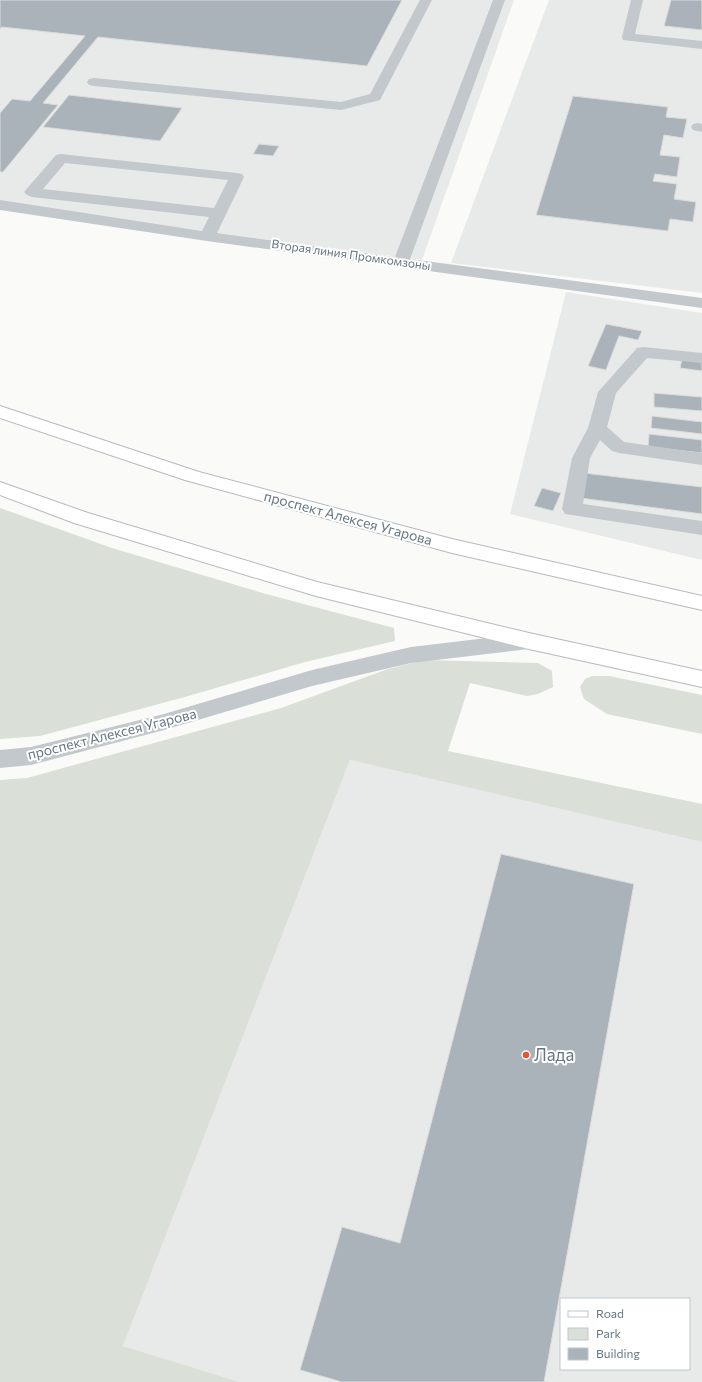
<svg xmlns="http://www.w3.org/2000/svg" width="702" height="1382" viewBox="0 0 702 1382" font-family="Commissioner,sans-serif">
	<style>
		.built { fill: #e8e9e9; fill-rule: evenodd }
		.green { fill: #dadfd7 }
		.building { fill: #aab3b9; stroke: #dcdcda }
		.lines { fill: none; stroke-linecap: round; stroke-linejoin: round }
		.major-casing { stroke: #b5babe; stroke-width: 2 }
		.minor { fill: #c3c8cc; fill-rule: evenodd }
		.major { fill: #fff; fill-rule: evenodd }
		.poi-dot { fill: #e4572e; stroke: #fff; stroke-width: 1.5 }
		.labels { text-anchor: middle; stroke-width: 4; stroke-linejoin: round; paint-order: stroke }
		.far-street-label { font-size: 12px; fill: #657683; stroke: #fff }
		.street-label { font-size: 14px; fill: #657683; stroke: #fff }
		.near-poi-label { font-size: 17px; fill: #657683; stroke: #fff; text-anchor: start }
	</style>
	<rect width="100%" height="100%" fill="#fafaf8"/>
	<path class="built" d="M0,0H514L422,260L0,204Z
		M549,0H702V293L451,263Z
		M566,292L702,313V560L510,514Z
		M350,760L702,842V1382H240L123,1346ZM561,1299H689V1369H561Z"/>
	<path class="green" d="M0,508L112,548L266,594L394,628L395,641L305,662L185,697L40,736L0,739Z
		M424,660L538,663L552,671L553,687L538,694L527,696L470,683L448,751L702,804V842L350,760L123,1346L240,1382H0V780L27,778L281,708L388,669Z
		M592,676H609L702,695V734L607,714L584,699L580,687L585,679Z"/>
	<path class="building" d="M0,0H402L367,66L98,37L43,103L58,105L3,172H0V113L12,99L30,101L85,36L2,27L0,29Z
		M671,0H702V30L664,26Z
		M69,95L182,108L160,141L43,127Z
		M573,96L668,107L666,117L687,119L683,138L664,135L660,155L680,157L677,177L655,174L653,181L677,184L674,199L696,202L693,222L670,219L668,231L536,215Z
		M259,144L279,146L273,156L253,154Z
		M606,324L642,331L638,340L619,336L606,370L588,366Z
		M682,359L702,362V371L680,368Z
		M654,393L702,397V411L654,407Z
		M652,416L702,422V434L651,428Z
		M649,434L702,440V453L648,447Z
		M584,473L702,487V514L580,498Z
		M542,488L561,493L553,511L534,506Z
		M501,854L634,884L544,1382H342L300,1370L342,1227L400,1243Z"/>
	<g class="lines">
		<g class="major-casing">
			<path id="major" d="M0,406L199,472L452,539L702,596V610L452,553L185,480L0,418Z
				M0,482L88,513L317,582L529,633L702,671V687L529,649L316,596L74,523L0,495Z"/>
		</g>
		<path class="minor" d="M420,0H432L380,100L341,110L94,86L89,85L87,82L89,79L94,78L341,102L370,94Z
			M493,0H505L410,259L702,298V308L207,241L0,210V200L202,231L209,217L32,197L27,195L24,192L56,155L61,154L237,173L242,174L244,177L217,233L395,257ZM65,163L228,180L214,208L43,189Z
			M631,0H643L635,34L702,41V49L623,40L622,37Z
			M698,123L702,124V132L693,130L691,127L693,124Z
			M643,347L702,353V363L647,358L616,393L607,427L624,442L702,453V465L619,453L612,451L600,440L590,458L583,504L702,521V535L572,515L565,514L562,509L572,458L588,428L598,392L637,348Z
			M529,633L537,636L540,641L537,646L529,649L411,663L312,686L164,730L31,765L0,768V750L31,747L164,714L312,670L411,647Z"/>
		<use href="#major" class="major"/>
	</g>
	<circle class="poi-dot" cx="526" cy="1055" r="4"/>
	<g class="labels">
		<g class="far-street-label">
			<text transform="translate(351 255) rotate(8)" y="4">Вторая линия Промкомзоны</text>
		</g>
		<g class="street-label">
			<text transform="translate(348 518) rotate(15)" y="5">проспект Алексея Угарова</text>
			<text transform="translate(112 734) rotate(-14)" y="5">проспект Алексея Угарова</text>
		</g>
		<g class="near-poi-label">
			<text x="534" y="1061">Лада</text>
		</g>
	</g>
	<rect x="560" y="1298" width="130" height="72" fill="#ffffff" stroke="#c1c8cd"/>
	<rect x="568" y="1311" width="20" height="6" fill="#ffffff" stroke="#c1c8cd"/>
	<text x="596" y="1318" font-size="12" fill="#657683">Road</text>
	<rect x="568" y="1328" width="20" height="12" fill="#dadfd7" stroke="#c1c8cd"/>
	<text x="596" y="1338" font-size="12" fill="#657683">Park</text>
	<rect x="568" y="1348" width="20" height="12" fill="#aab3b9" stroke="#c1c8cd"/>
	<text x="596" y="1358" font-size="12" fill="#657683">Building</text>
</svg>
